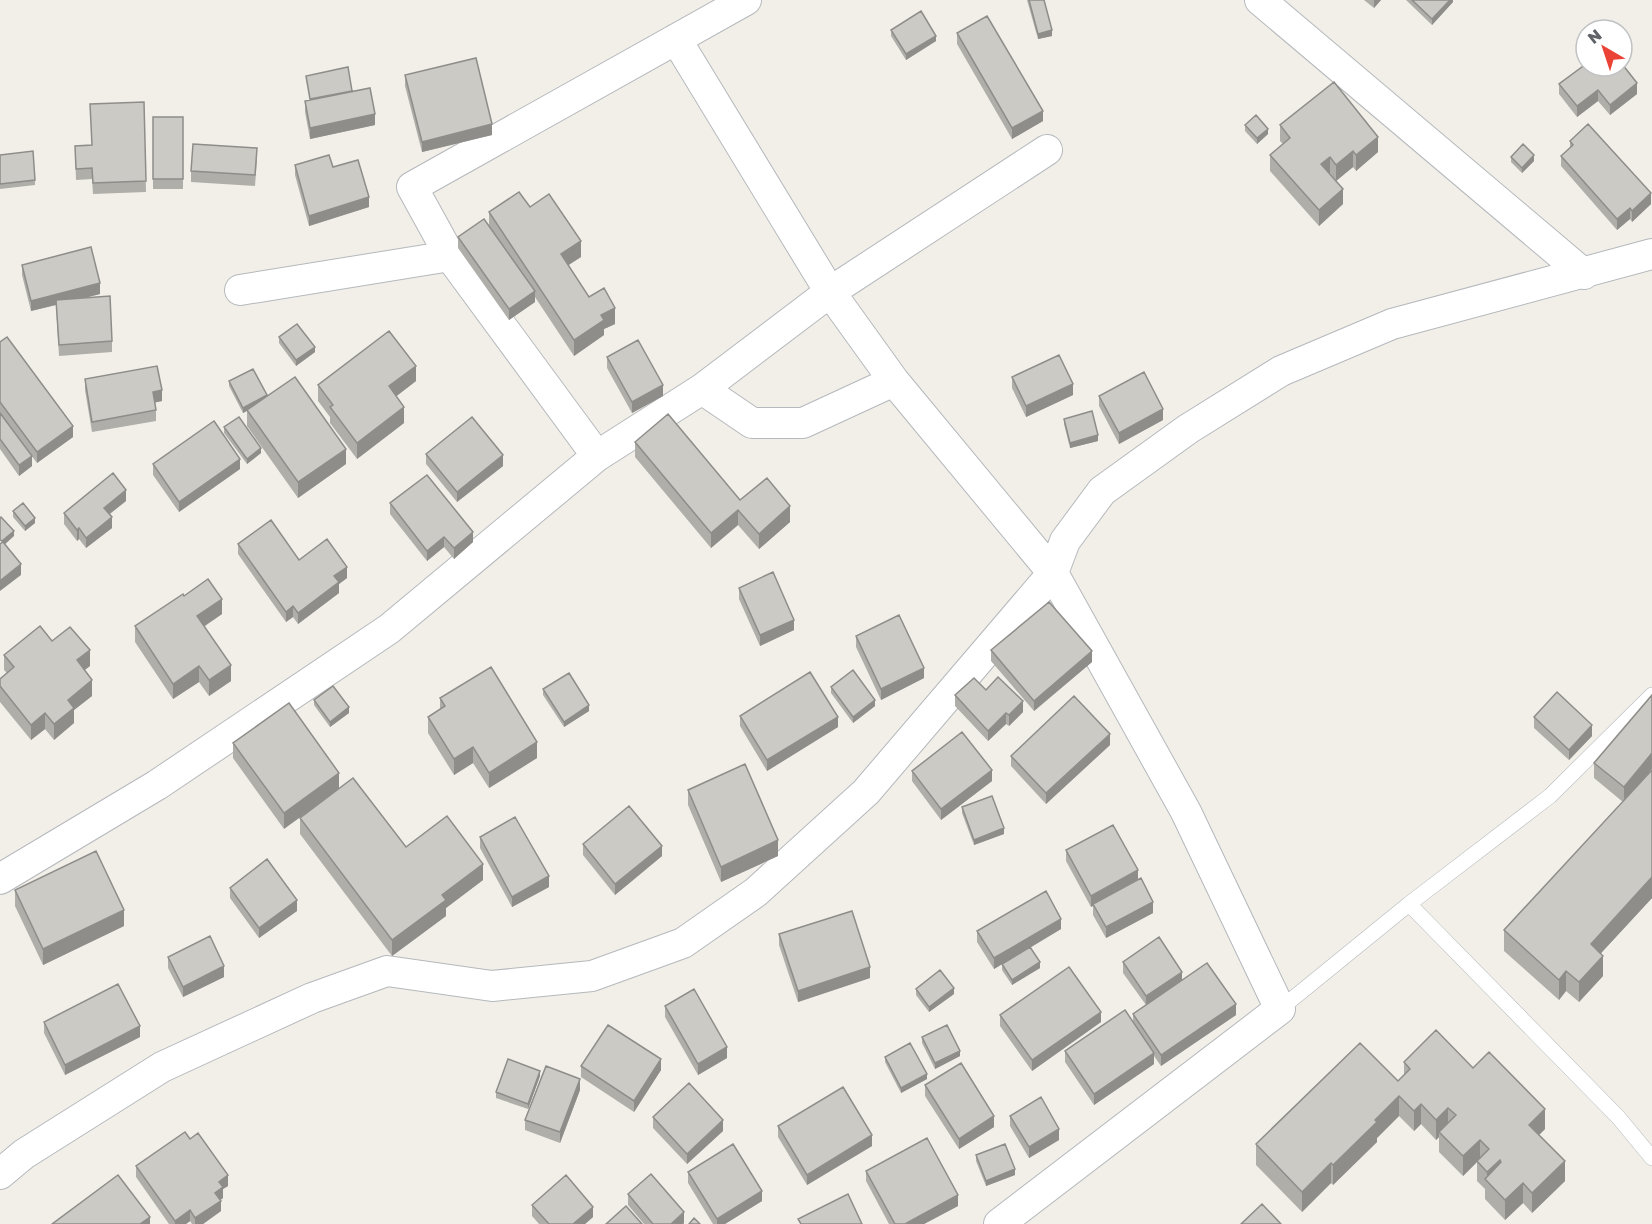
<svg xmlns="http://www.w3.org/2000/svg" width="1652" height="1224" viewBox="0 0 1652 1224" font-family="'Golos Text',sans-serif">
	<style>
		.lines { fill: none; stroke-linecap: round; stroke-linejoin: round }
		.lane-casing { stroke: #b5b8bc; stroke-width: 16 }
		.street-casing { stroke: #b5b8bc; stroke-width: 32 }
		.lane { stroke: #fff; stroke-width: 15 }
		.street { stroke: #fff; stroke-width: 30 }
		.wall { fill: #afaea9 }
		.shaded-wall { fill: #8f8d8a }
		.building { fill: #cccac5; stroke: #8f8d8a; stroke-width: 1.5 }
	</style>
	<rect width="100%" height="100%" fill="#f1efe8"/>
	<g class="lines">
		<g class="lane-casing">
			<path id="lane" d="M1409,904L1550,796L1652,695
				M1280,1009L1409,904L1618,1117L1652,1158"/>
		</g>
		<g class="street-casing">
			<path id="street" d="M1260,0L1584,274
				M676,39L830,292L1047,150
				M240,290L450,256
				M702,389L752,423H803L894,381
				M0,879L157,785L389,629L597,456L450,256L412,187L746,0
				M0,1174L24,1154L162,1067L312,998L387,971L492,986L592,976L683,943L756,892L866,792L1053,573L894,381L830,292L702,389L597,456
				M999,1224L1280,1009L1186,812L1053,573L1065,541L1102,491L1188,429L1281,371L1392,324L1652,254"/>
		</g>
		<use href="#lane" class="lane"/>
		<use href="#street" class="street"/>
	</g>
	<path class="wall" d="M1027,0H1044L1052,36L1038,39Z
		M1364,0H1381L1374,8Z
		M1406,0H1453V2L1432,25Z
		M891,30L936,41L906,60L891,36Z
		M957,33L1043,121L1012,139L957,44Z
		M348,67L352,92L375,125L310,139L305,112V101L310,100L306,76Z
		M405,75L492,135L422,152L405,86Z
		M1559,84L1637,94L1610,115L1598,101L1577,117L1559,94Z
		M144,102L146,192L93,194L92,179L76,180L75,146L91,145Z
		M153,117H183V189H153Z
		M1245,125L1268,134L1257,144L1245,131Z
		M1280,125L1378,152L1356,171L1353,167L1336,181L1330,173L1329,174L1343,204L1319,226L1270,171V155L1283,144L1280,141Z
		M1570,141L1651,204L1632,222L1630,219L1617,230L1561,166V156L1570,148Z
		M0,155L35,180V185L0,189Z
		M1511,157L1534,161L1522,173L1511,162Z
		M257,159L255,186L191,182V171Z
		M295,165L333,167L369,207L309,226L295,175Z
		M530,207L581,257L568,265L589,297L615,324L604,329V335L574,356L535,297V302L509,320L458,248V237L489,227V212Z
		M22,265L100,294L81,299L112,341V352L59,356L56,305L31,311L22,275Z
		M279,337L315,352L296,366L279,343Z
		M0,342L73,437L37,463L4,419L32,466L19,476L0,449Z
		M607,357L663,396L632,413L607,368Z
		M1012,377L1073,395L1026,417L1012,388Z
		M85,379L162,401L155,402L156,410V421L92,432L85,390Z
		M229,381L267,396L346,464L298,498L247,426V411L243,413L229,386Z
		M416,381L396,396L404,423L357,459L330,423V417L318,401V385Z
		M1099,396L1163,420L1119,444L1099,406Z
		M1064,419L1098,441L1070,448L1064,424Z
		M224,427L261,453L247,464L224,433Z
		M635,442L740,500L790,522L759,549L738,525L711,548L635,457Z
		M426,454L503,466L457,502L426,464Z
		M153,464L240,469L179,512L153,475Z
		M126,501L110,514L112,528L86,548L79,539L77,541L64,524V513Z
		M390,503L473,542L454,559L444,547L427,561L390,514Z
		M13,511L35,523L25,531L13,517Z
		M238,544L299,560L347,578L339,584V593L298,624L293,617L286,622L238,554Z
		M739,588L794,630L760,646L739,599Z
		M184,596L222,614L205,626L231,681L209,696L199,682L173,699L135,642V626Z
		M856,636L924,678L881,700L856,647Z
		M52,641L90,666L84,670L92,696L74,710V723L54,740L45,729L31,740L0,702V679L7,673L4,670V655Z
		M991,650L1092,662L1034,711L991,661Z
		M831,687L875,706L853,723L831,693Z
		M543,689L589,711L564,727L543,695Z
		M986,690L1023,712L1009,726L1006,724L988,741L955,706V695Z
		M440,698L537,758L489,788L473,763L454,775L428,733V717L440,709Z
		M314,700L349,713L330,727L314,705Z
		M289,703L284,829L233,758V743Z
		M740,716L838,727L767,771L740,726Z
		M1534,717L1592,736L1569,760L1534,728Z
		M1110,745L1046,804L1011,766V756Z
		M1594,763L1644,779L1652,770V898L1601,953L1603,976L1579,1002L1566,991L1559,1000L1504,951V930L1623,802L1594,778Z
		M912,771L992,781L941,820L912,781Z
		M688,790L778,856L721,882L688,805Z
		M962,807L1004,834L974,845L962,813Z
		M300,818L406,847L483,880L446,908V916L392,956L300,834Z
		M480,837L549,887L512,907L480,848Z
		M583,844L662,856L615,895L583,855Z
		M1066,850L1138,880L1153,913L1106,938L1093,915V906L1091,907L1066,861Z
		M230,888L297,911L259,938L230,898Z
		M15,890L124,926L43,965L15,906Z
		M1061,929L1030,948L1040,968L1012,985L1002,970V964L994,969L977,942V931Z
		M779,934L870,978L798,1002L779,945Z
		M168,957L224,977L183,997L168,968Z
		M1123,962L1182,980L1236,1015L1161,1066L1154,1056V1064L1094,1105L1065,1062V1051L1133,1022V1014L1146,1005L1123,973Z
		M916,989L954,994L929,1012L916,995Z
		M665,1006L727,1058L698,1075L665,1017Z
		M1000,1015L1101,1022L1032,1071L1000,1026Z
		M44,1022L140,1037L65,1075L44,1033Z
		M922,1037L960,1056L935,1069L922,1043Z
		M885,1057L927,1079L901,1093L885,1062Z
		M1404,1062L1473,1068L1545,1129L1539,1135L1565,1181L1532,1213L1523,1203L1505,1220L1485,1199V1189L1477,1181V1162L1463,1176L1439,1152V1137L1436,1140L1421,1124L1414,1131L1399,1116L1377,1138V1142L1333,1185L1331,1183L1302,1212L1256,1165V1144L1398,1081L1404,1076Z
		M581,1066L661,1070L634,1112L581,1077Z
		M540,1076L528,1109L496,1098V1092Z
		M925,1085L994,1127L959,1149L925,1096Z
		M580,1090L560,1143L525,1130V1120Z
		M1010,1116L1059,1140L1029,1158L1010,1126Z
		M653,1117L723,1131L687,1164L653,1128Z
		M778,1126L872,1146L807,1185L778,1137Z
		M976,1155L1015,1175L986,1186L976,1161Z
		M136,1166L228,1186L223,1189V1198L220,1200L221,1211L203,1224H192L190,1221L186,1224H169L136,1177Z
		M866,1171L958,1206L924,1224H889L866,1181Z
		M688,1172L762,1201L725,1224H713L688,1183Z
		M628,1194L684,1223L683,1224H644L628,1205Z
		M532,1205L593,1217L585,1224H539L532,1216Z"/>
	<path class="shaded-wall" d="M1374,0H1381L1374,8Z
		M1450,0H1453V2L1432,25V19Z
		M1052,30V36L1038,39V34Z
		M936,36V41L906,60V54Z
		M1637,83V94L1610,115V105Z
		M1598,90V101L1577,117V106Z
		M1043,111V121L1012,139V128Z
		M375,114V125L310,139V128Z
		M492,124V135L422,152V142Z
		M1268,129V134L1257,144V138Z
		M1378,137V152L1356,171V155Z
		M1353,151V167L1336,181V165Z
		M1534,155V161L1522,173V168Z
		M1330,157V173L1321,180V164Z
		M1343,189V204L1319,226V210Z
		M1651,193V204L1632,222V211Z
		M369,197V207L309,226V216Z
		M1630,208V219L1617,230V219Z
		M581,241V257L561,270V254Z
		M100,283V294L31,311V301Z
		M535,291V302L509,320V309Z
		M615,308V324L604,329V335L574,356V340L601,315Z
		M315,347V352L296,366V360Z
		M416,366V381L389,402V386Z
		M1073,384V395L1026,417V406Z
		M663,385V396L632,413V402Z
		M162,390V401L153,403V392Z
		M267,395V400L243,413V408Z
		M404,407V423L357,459V443Z
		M1163,409V420L1119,444V433Z
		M73,426V437L37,463V452Z
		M1098,435V441L1070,448V443Z
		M261,448V453L247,464V459Z
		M346,449V464L298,498V482Z
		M503,455V466L457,502V492Z
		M32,456V466L19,476V465Z
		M240,459V469L179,512V502Z
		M126,490V501L104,518V508Z
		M790,506V522L759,549V534Z
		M738,510V525L711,548V533Z
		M112,517V528L86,548V538Z
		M35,518V523L25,531V526Z
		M79,528V539L77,541V530Z
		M14,531V536L2,547V541Z
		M473,532V542L454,559V548Z
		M444,537V547L427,561V551Z
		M21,564V575L0,591V581Z
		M347,567V578L339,584V593L298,624V613L334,576Z
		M222,599V614L197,631V616Z
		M293,606V617L286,622V612Z
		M794,620V630L760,646V635Z
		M90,650V666L77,676V660Z
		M1092,651V662L1034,711V701Z
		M231,665V681L209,696V680Z
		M199,666V682L173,699V684Z
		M924,668V678L881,700V689Z
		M92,680V696L74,710V723L54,740V724L68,700Z
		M875,700V706L853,723V717Z
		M1023,701V712L1009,726V715Z
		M589,705V711L564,727V722Z
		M349,707V713L330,727V722Z
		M45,713V729L31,740V725Z
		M1006,713V724L988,741V731Z
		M838,717V727L767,771V760Z
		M1592,725V736L1569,760V750Z
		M1110,734V745L1046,804V793Z
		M537,742V758L489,788V773Z
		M473,747V763L454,775V759Z
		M1652,753V769L1624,803V787Z
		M992,770V781L941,820V809Z
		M339,773V789L284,829V813Z
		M1004,828V834L974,845V840Z
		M778,840V856L721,882V867Z
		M662,846V856L615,895V884Z
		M483,864V880L446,908V916L392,956V940L442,895Z
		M1138,870V881L1091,907V896Z
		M549,876V887L512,907V897Z
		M1652,877V898L1591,964V944Z
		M297,900V911L259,938V928Z
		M1153,902V913L1106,938V927Z
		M124,910V926L43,965V949Z
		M1061,919V929L994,969V958Z
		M1603,956V976L1579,1002V982Z
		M1040,962V968L1012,985V980Z
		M224,966V977L183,997V987Z
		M870,967V978L798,1002V991Z
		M1566,971V991L1559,1000V980Z
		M1182,972V983L1146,1007V996Z
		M954,988V994L929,1012V1007Z
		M1236,1004V1015L1161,1066V1055Z
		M1101,1012V1022L1032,1071V1060Z
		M140,1026V1037L65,1075V1065Z
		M727,1047V1058L698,1075V1064Z
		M960,1051V1056L935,1069V1063Z
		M1154,1053V1064L1094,1105V1094Z
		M661,1059V1070L634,1112V1101Z
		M540,1071V1076L528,1109V1104Z
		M927,1074V1079L901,1093V1088Z
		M580,1079V1090L560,1143V1132Z
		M1399,1096V1116L1377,1138V1142L1333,1185V1165L1375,1120Z
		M1421,1104V1124L1414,1131V1111Z
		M1448,1108V1128L1439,1132V1137L1436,1140V1120Z
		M1545,1109V1129L1529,1145V1125Z
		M994,1116V1127L959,1149V1139Z
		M723,1120V1131L687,1164V1154Z
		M1059,1129V1140L1029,1158V1147Z
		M872,1135V1146L807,1185V1175Z
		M1480,1140V1160L1477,1161V1162L1463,1176V1156Z
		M1500,1160V1180L1487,1182V1172Z
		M1565,1161V1181L1532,1213V1193Z
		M1331,1163V1183L1302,1212V1192Z
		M1015,1169V1175L986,1186V1181Z
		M228,1175V1186L223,1189V1198L215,1204V1193L219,1182Z
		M1523,1183V1203L1505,1220V1200Z
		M762,1191V1201L725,1224H717V1219Z
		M958,1195V1206L924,1224H905Z
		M221,1201V1211L203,1224H195V1218Z
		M593,1207V1217L585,1224H573Z
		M190,1210V1221L186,1224H175V1221Z
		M684,1212V1223L683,1224H671Z
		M150,1217V1224H140Z"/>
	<path class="building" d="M1029,0H1044L1052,30L1038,34Z
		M1412,0H1450L1432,19Z
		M921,11L936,36L906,54L891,30Z
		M987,16L1043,111L1012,128L957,33Z
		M476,58L492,124L422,142L405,75Z
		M1586,64V66H1622V64L1637,83L1610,105L1598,90L1577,106L1559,84Z
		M348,67L352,91L310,99L306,76Z
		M1334,82L1378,137L1356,155L1353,151L1336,165L1330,157L1321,164L1343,189L1319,210L1270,155L1290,138L1280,125Z
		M370,88L375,114L310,128L305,101Z
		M144,102L146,181L93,183L92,168L76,169L75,146L92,145L90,104Z
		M1256,115L1268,129L1257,138L1245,125Z
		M153,117H183V179H153Z
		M1588,124L1651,193L1632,211L1630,208L1617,219L1561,156L1573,145L1570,141Z
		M193,144L257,148L255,175L191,171Z
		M1523,144L1534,155L1522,168L1511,157Z
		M33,151L35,180L0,184V155Z
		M329,155L333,167L358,160L369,197L309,216L295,165Z
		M519,192L530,207L549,194L581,241L561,254L589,297L604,288L615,308L601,315L604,320L574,340L489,212Z
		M484,219L535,291L509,309L458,237Z
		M91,247L100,283L31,301L22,265Z
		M110,296L112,341L59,345L56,300Z
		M297,324L315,347L296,360L279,337Z
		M389,331L416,366L389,386L404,407L357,443L330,407L333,405L318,385Z
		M7,337L73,426L37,452L0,402V342Z
		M638,340L663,385L632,402L607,357Z
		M1059,355L1073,384L1026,406L1012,377Z
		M157,366L162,390L153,392L156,410L92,422L85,379Z
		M253,369L267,395L243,408L229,381Z
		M1144,372L1163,409L1119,433L1099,396Z
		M295,377L346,449L298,482L247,410Z
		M1092,411L1098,435L1070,443L1064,419Z
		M0,413L32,456L19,465L0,439Z
		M668,414L740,500L767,478L790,506L759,534L738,510L711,533L635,442Z
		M239,417L261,448L247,459L224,427Z
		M472,417L503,455L457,492L426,454Z
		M214,421L240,459L179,502L153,464Z
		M113,473L126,490L104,508L112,517L86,538L79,528L77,530L64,513Z
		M427,475L473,532L454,548L444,537L427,551L390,503Z
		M23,503L35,518L25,526L13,511Z
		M1,517L14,531L2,541L0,540V518Z
		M271,520L299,560L327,539L347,567L334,576L339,582L298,613L293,606L286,612L238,544Z
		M3,542L21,564L0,581V544Z
		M773,572L794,620L760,635L739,588Z
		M208,579L222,599L197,616L231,665L209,680L199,666L173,684L135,626L183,594L184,596Z
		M1049,602L1092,651L1034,701L991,650Z
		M899,615L924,668L881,689L856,636Z
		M40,626L52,641L70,627L90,650L77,660L92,680L68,700L74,708L54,724L45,713L31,725L0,686V679L14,667L4,655Z
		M491,667L537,742L489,773L473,747L454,759L428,717L445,706L440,698Z
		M853,670L875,700L853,717L831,687Z
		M810,672L838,717L767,760L740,716Z
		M569,673L589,705L564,722L543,689Z
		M998,677L1023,701L1009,715L1006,713L988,731L955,695L974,678L986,690Z
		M333,686L349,707L330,722L314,700Z
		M1557,692L1592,725L1569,750L1534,717Z
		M1652,695V753L1624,787L1594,763Z
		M1074,696L1110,734L1046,793L1011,756Z
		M289,703L339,773L284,813L233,743Z
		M962,732L992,770L941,809L912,771Z
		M745,764L778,840L721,867L688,790Z
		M1652,770V877L1591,944L1603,956L1579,982L1566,971L1559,980L1504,930Z
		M353,778L406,847L447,816L483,864L442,895L446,900L392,940L300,818Z
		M992,796L1004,828L974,840L962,807Z
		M629,806L662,846L615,884L583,844Z
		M515,817L549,876L512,897L480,837Z
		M1113,825L1138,870L1091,896L1066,850Z
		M96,851L124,910L43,949L15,890Z
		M267,859L297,900L259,928L230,888Z
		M1141,878L1153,902L1106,927L1093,904Z
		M1046,891L1061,919L994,958L977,931Z
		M852,911L870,967L798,991L779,934Z
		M210,936L224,966L183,987L168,957Z
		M1159,937L1182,972L1146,996L1123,962Z
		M1030,947L1040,962L1012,980L1002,964Z
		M1207,963L1236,1004L1161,1055L1133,1014Z
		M1069,967L1101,1012L1032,1060L1000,1015Z
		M940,970L954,988L929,1007L916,989Z
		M118,984L140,1026L65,1065L44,1022Z
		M694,989L727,1047L698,1064L665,1006Z
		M1125,1010L1154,1053L1094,1094L1065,1051Z
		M608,1025L661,1059L634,1101L581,1066Z
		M947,1025L960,1051L935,1063L922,1037Z
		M1436,1030L1473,1068L1489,1052L1545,1109L1529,1125L1565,1161L1532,1193L1523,1183L1505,1200L1485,1179L1501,1162L1500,1160L1487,1172L1477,1161L1489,1149L1480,1140L1463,1156L1439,1132L1456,1115L1448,1108L1436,1120L1421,1104L1414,1111L1399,1096L1375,1120L1377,1122L1333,1165L1331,1163L1302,1192L1256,1144L1360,1043L1398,1081L1410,1069L1404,1062Z
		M910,1043L927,1074L901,1088L885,1057Z
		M508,1059L540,1071L528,1104L496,1092Z
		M961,1063L994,1116L959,1139L925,1085Z
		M546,1066L580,1079L560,1132L525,1120Z
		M689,1083L723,1120L687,1154L653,1117Z
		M843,1087L872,1135L807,1175L778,1126Z
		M1041,1097L1059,1129L1029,1147L1010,1116Z
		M185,1132L190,1139L198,1133L228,1175L219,1182L223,1187L215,1193L221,1201L195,1218L190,1210L175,1221L136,1166Z
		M927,1138L958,1195L905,1224H895L866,1171Z
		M733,1144L762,1191L717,1219L688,1172Z
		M1005,1144L1015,1169L986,1181L976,1155Z
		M651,1174L684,1212L671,1224H653L628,1194Z
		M118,1175L150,1217L140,1224H52Z
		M566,1175L593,1207L573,1224H549L532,1205Z
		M848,1194L862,1224H801L798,1219Z
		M1262,1204L1281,1224H1241Z
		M626,1206L642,1224H606Z
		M694,1218L700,1224H689Z"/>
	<g transform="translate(1604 48) rotate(321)"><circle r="28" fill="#ffffff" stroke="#bfc1c3" stroke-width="1.5"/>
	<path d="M0-4.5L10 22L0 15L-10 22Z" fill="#ea4335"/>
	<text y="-9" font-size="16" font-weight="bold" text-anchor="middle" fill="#5f6368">N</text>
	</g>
</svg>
